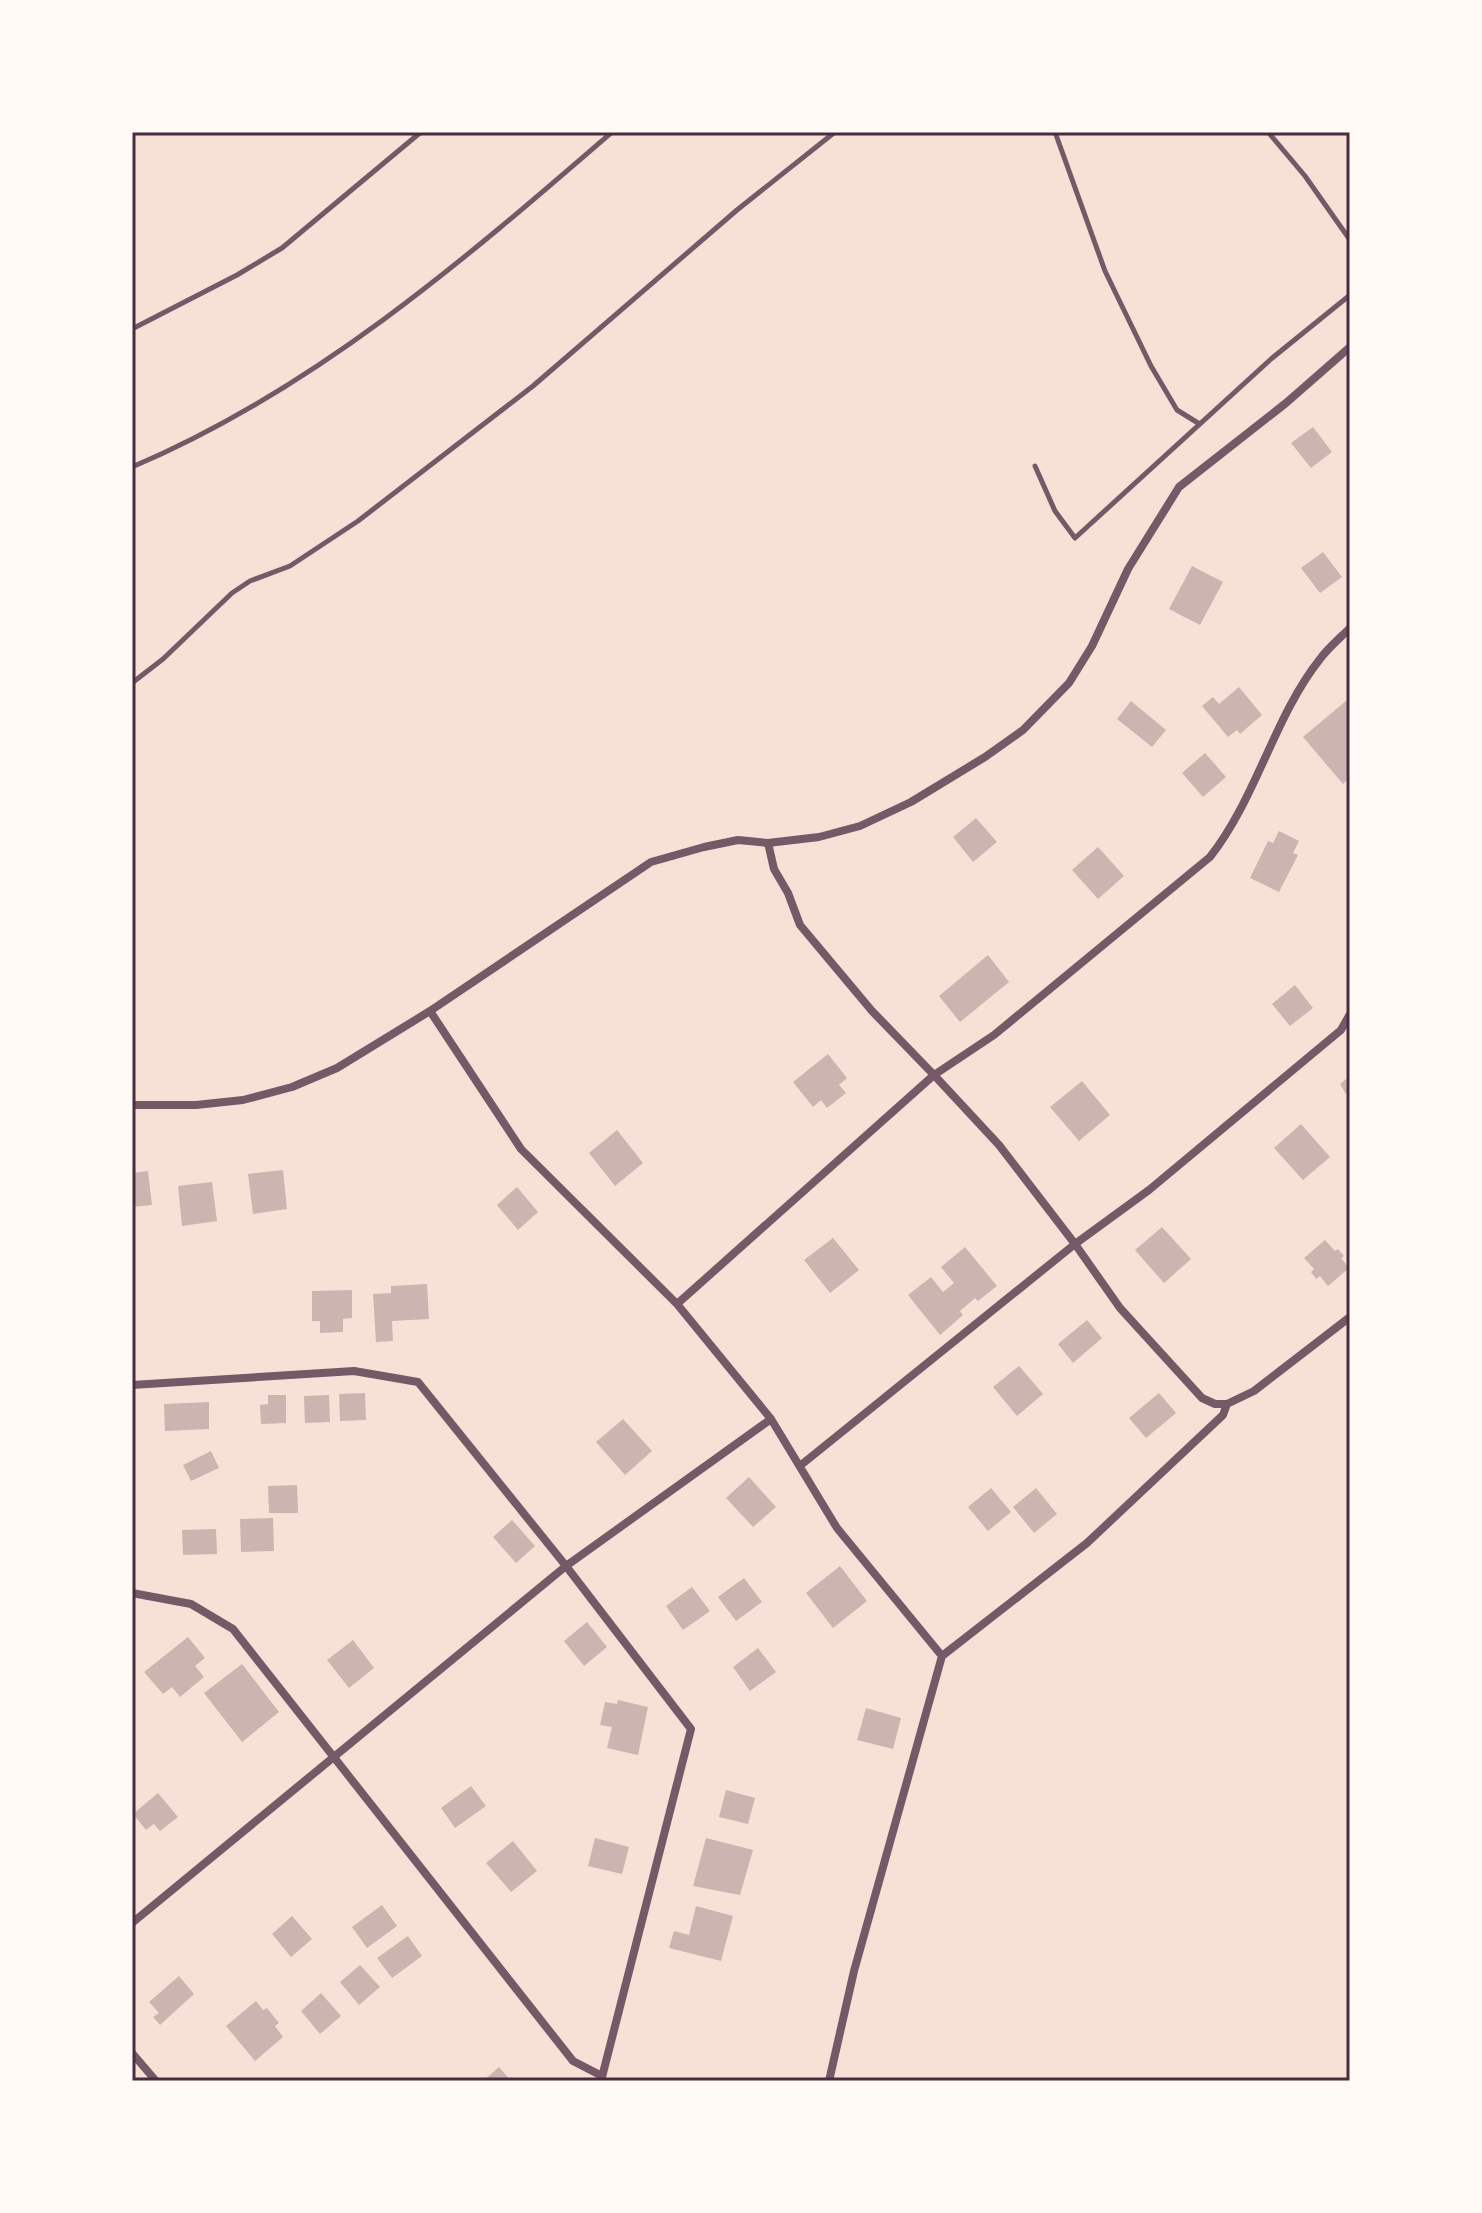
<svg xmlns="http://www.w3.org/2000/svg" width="1482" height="2213" viewBox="0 0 1482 2213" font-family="Raleway,sans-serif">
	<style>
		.building { fill: #ccb4b1 }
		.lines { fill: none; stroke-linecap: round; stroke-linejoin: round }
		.service { stroke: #755966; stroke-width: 5 }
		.minor { stroke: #755966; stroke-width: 8 }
		.neatline { fill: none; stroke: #4a2c40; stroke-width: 3 }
	</style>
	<rect width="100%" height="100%" fill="#f7e1d7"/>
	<path class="building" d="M1313,427L1332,452L1311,468L1291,443Z
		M1323,552L1342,577L1320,593L1301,568Z
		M1192,566L1223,582L1200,625L1169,609Z
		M1239,687L1262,715L1240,734L1237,730L1228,737L1202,706L1213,697L1219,704Z
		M1347,700L1350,703V777L1343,784L1303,737Z
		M1131,701L1166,730L1152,747L1117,719Z
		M1205,753L1226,777L1203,797L1182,773Z
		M976,818L997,842L973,862L953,837Z
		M1279,831L1299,841L1293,853L1298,855L1279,892L1250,878L1268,841L1273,843Z
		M1098,847L1124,876L1098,899L1072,870Z
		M988,955L1009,982L960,1022L939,996Z
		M1295,985L1313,1008L1290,1026L1272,1004Z
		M828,1054L847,1078L839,1085L846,1093L827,1108L821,1100L813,1107L793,1082Z
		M1350,1076V1091L1346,1094L1340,1084Z
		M1082,1081L1110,1115L1079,1141L1050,1107Z
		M1301,1124L1330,1157L1303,1180L1274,1148Z
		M617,1130L643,1163L615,1186L589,1153Z
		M283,1170L287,1209L253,1214L248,1174Z
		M148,1171L152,1205L132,1207V1173Z
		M212,1182L217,1221L182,1226L178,1186Z
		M517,1187L538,1212L518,1230L497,1205Z
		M1162,1227L1191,1259L1164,1283L1135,1250Z
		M833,1238L859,1270L830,1293L804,1260Z
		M1325,1240L1335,1251L1338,1249L1344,1256L1341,1258L1349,1268L1328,1286L1320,1276L1316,1279L1311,1272L1314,1269L1304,1258Z
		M965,1247L997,1286L978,1301L975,1298L960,1311L963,1315L940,1335L908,1295L931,1277L943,1292L954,1283L941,1267Z
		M427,1284L429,1319L392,1321L393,1341L376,1342L373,1294L391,1293V1286Z
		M352,1290V1318L343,1319V1332L320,1333V1321H312V1291Z
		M1087,1320L1102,1338L1073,1363L1058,1344Z
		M1019,1366L1043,1394L1017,1416L993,1387Z
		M365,1393L366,1420L340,1421L339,1394Z
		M1159,1393L1176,1413L1146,1438L1129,1418Z
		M268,1395H286V1423L261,1424L260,1405L268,1404Z
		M329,1395L330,1422L305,1423L304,1396Z
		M209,1402V1429L165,1431L164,1404Z
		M623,1419L652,1451L625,1475L596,1442Z
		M211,1451L219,1468L191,1481L183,1465Z
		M749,1477L776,1507L753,1527L726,1498Z
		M297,1485L298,1513H269L268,1486Z
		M991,1488L1011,1512L988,1531L968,1507Z
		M1036,1488L1057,1514L1034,1533L1013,1507Z
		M273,1518L274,1551L241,1552L240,1519Z
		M512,1520L535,1546L516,1563L493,1537Z
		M216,1529L217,1554L183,1555L182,1530Z
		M840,1566L867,1601L833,1628L806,1593Z
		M744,1578L762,1602L736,1621L718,1597Z
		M692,1587L710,1611L683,1630L666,1606Z
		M587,1622L607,1647L584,1666L564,1641Z
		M188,1637L205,1658L195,1666L204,1677L180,1697L172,1687L163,1694L144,1672Z
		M353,1640L374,1668L349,1688L327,1660Z
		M758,1648L776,1672L750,1691L733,1667Z
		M242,1664L279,1712L242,1742L204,1693Z
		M618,1700L648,1707L638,1755L607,1748L612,1727L600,1725L605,1702L617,1704Z
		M866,1708L901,1718L893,1749L857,1740Z
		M471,1786L486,1806L455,1828L441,1808Z
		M726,1790L755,1798L748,1824L719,1817Z
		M158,1793L178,1817L160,1831L154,1824L146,1830L133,1814Z
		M595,1838L629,1847L622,1874L588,1866Z
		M706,1838L753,1850L740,1895L693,1886Z
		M513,1841L537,1871L511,1892L486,1863Z
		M382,1905L397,1926L367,1948L352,1927Z
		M696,1906L733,1916L721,1961L669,1948L674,1931L689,1935Z
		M292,1916L312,1939L291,1957L272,1934Z
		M408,1936L422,1956L392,1978L377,1958Z
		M360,1965L380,1987L359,2005L340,1982Z
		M179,1976L194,1994L160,2025L153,2017L159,2013L149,2002Z
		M321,1993L341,2016L320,2034L301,2011Z
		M256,2001L263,2010L267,2008L279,2023L275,2026L283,2037L255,2061L226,2026Z
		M499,2067L511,2081H483Z"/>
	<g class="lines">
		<path class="service" d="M1055,132L1105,271L1151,366L1177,410L1198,423
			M1268,132L1305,176L1350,240
			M132,329L237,275L282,248L421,132
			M1035,466L1055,511L1075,538L1271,359L1350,295
			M132,467C314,390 464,260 612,132
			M132,683L163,659L232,593L250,581L290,566L358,521L533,386L737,210L835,132"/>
		<path class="minor" d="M430,1011L521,1149L677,1304L771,1419L837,1528L942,1656
			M132,1105H196L243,1100L292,1087L337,1068L430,1011L651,862L704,847L738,840L768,843L819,837L860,826L911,802L985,757L1023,730L1069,683L1092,646L1128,569L1179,487L1286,403L1350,347
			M677,1304L934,1075L872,1011L800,925L788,893L774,869L768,843
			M132,1385L354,1371L418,1382L566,1566L691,1729L601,2081
			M1227,1404H1215L1202,1398L1120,1308L1075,1244L999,1145L934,1075L994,1035L1210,857C1257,797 1274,717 1320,659C1328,648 1340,638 1350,628
			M801,1465L1075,1244L1149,1190L1341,1030L1350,1014
			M132,1593L191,1604L233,1629L573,2061L602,2076
			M132,1923L566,1566L771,1419
			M132,2053L156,2081
			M829,2081L854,1971L942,1656L1087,1543L1223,1415L1227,1404L1254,1391L1350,1317"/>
	</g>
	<rect width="1482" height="2213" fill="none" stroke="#fffaf5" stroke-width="268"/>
	<rect x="134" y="134" width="1214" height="1945" class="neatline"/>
</svg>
